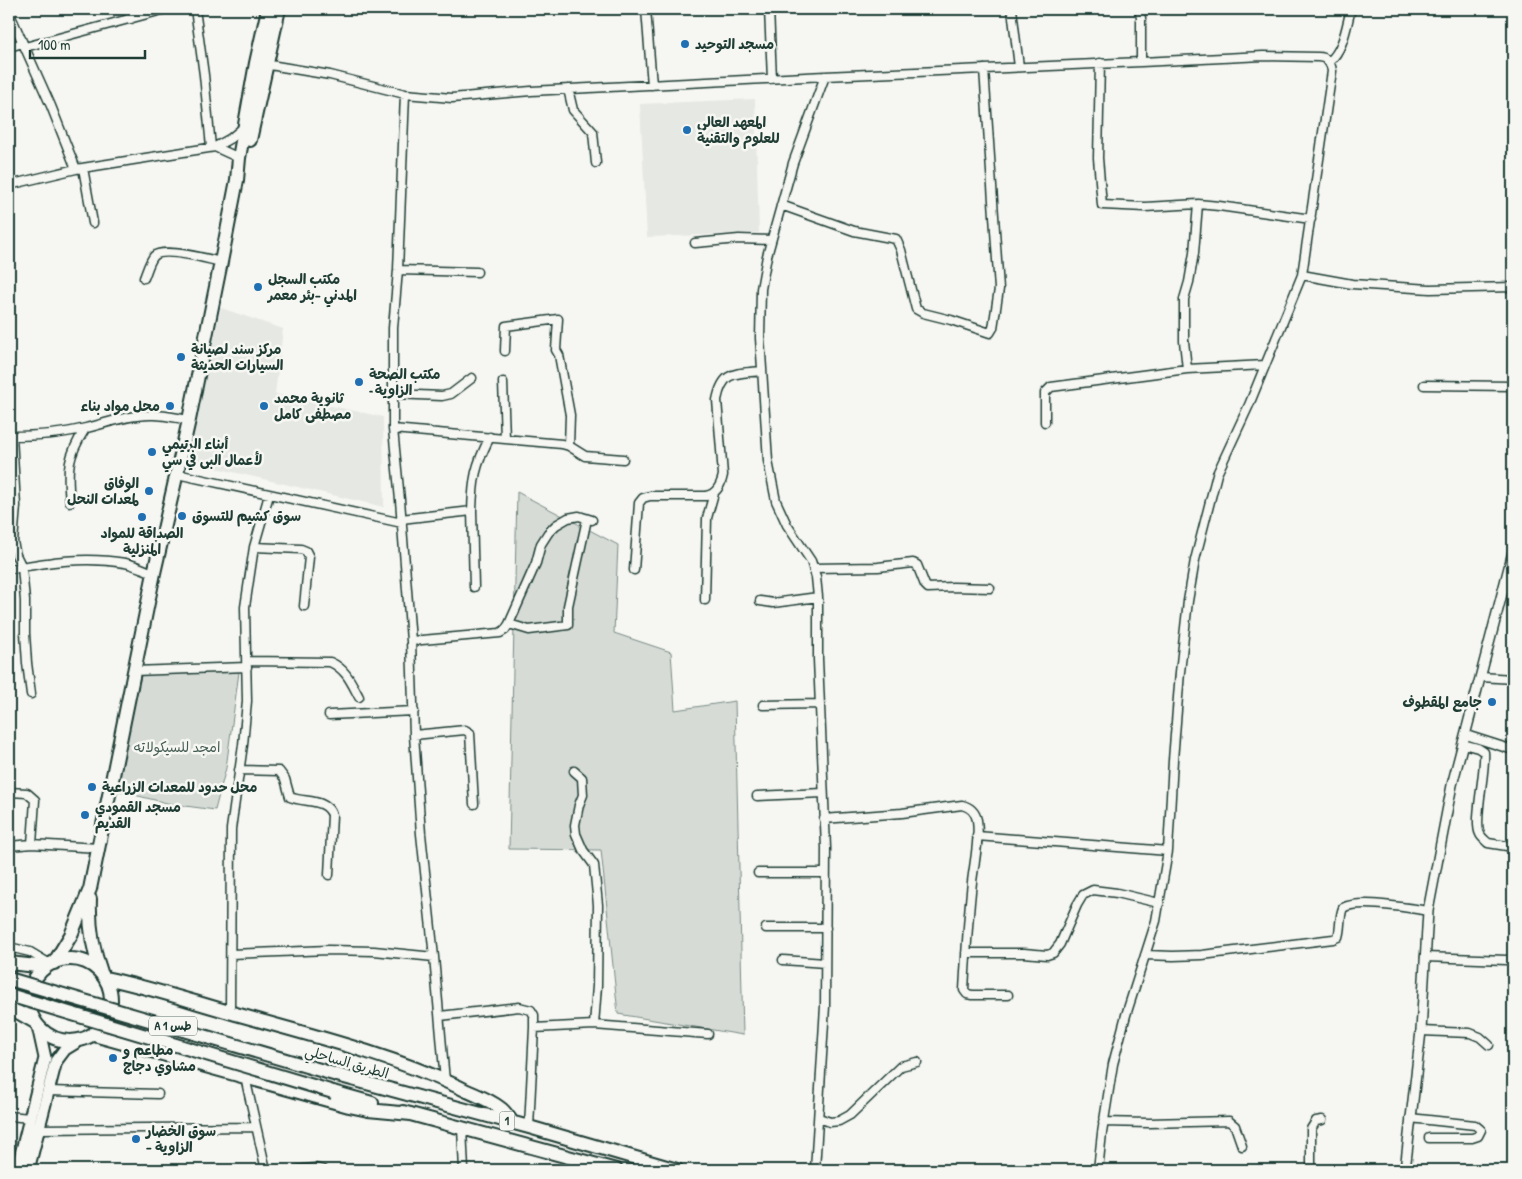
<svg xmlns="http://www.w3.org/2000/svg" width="1522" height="1179" viewBox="0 0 1522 1179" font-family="'Patrick Hand','Playpen Sans Arabic',sans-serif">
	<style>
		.built { fill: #e6e8e4 }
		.green { fill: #d6dbd6; stroke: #7a8c85 }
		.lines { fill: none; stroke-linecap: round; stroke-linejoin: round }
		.minor-casing { stroke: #1f3d34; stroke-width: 11 }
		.tertiary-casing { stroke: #1f3d34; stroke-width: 12 }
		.primary-casing { stroke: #1f3d34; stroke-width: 15 }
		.trunk-casing { stroke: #1f3d34; stroke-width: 16 }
		.minor { stroke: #f6f6f2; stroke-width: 8 }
		.tertiary { stroke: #f6f6f2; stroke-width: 9 }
		.primary { stroke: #f6f6f2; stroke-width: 11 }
		.trunk { stroke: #f6f6f2; stroke-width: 12 }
		.trunk-bridge-casing { stroke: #1f3d34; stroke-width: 16; stroke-linecap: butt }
		.trunk-bridge { stroke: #f6f6f2; stroke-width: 12 }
		.poi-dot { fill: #1f6fb2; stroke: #f6f6f2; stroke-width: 2 }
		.labels { text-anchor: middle; stroke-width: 5; stroke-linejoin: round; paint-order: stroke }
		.shield { fill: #f6f6f2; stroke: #60746d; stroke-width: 1 }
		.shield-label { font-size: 12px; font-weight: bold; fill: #1f3d34 }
		.poi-label { font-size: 14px; font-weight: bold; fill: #1f3d34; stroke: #f6f6f2; text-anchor: start }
		.park-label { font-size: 14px; fill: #445d54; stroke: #f6f6f2 }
		.street-label { font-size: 14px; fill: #1f3d34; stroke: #f6f6f2 }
	</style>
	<rect width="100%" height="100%" fill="#f6f6f2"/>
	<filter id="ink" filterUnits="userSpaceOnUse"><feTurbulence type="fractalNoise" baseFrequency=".02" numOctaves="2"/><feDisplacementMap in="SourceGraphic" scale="10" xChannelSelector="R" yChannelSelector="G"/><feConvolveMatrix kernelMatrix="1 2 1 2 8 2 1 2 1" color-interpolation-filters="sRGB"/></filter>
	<g filter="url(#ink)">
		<path class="built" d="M755,99L759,233L647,237L640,104Z
			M221,308L283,329L275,394L383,417L384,507L186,461Z"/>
		<path class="green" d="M517,492L618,545L614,633L671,652L675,710L735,701L743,1035L618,1014L601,850L509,849Z
			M143,667L239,672L226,768L215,810L171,804L114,790Z"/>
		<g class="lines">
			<g class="minor-casing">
				<path id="minor" d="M128,9L131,19
					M195,9L204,75L211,147
					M646,9L652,85
					M769,9L772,79
					M1012,9L1019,67
					M1139,9L1141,18V62
					M9,12L51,106L76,169
					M9,47L23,43
					M25,47L166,9
					M1329,62C1344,49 1346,27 1351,9
					M1100,63L1098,158L1102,205L1145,207L1198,204L1219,206L1311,219
					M264,64L330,75L405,94L452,98L531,91L825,76L1141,62L1263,56L1318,57C1327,57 1331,63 1332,71L1302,275L1249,405L1217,474L1195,560L1188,601L1180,672L1173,760L1168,851L1156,921L1126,1015L1113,1064L1102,1133L1098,1170
					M568,89L573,110L593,132L596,163
					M405,94L398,270L393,328V429L400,500L411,641L414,735L421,834L434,957L445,1081
					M215,147L239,158
					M83,168L93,223
					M9,185L76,169L215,147L231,138L244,127
					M781,205L854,231L896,239L901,250L916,309L923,313L951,320L990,333L993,328L999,289L984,69
					M695,243L739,239L771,240
					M398,270L477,272
					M1302,275L1352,284L1430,289L1513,287
					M144,278C147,271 149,262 154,256C163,247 209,259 221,262
					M505,351L506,326L558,319L556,350L559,355L570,415L569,446
					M1187,369L1184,341V299L1189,282L1194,253L1198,204
					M503,382L505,438
					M1424,385L1513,386
					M393,394L442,396L451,394L472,378
					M1045,422V393L1051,387L1187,369L1265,365
					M393,429L562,444L569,446L585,456L623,459
					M9,436C34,436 62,434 86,428C107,423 128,415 150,415C163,414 176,418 189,420
					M12,436L16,506L13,542L16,555L22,567L25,601V633L27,663L31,694
					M177,474L402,523
					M70,502C67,470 67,457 85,429
					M472,511C473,479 475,466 490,437
					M401,519L472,511L474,587
					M254,547L301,549L306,551L309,557L304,606
					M813,568L878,567L913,563L917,565L925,585L928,588L953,587L990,588
					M9,569C49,562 84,556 125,563C135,565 145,570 154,573
					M634,570L639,503L643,498L650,496H706C716,494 721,485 723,475L717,400C723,370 735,374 761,371
					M705,600L707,518L714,493
					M760,601L773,603L818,597
					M509,624L529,630L568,625V606L587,519
					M411,641L500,633L505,630L509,624L536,563L541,544L548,533L556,525L568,518L579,516L592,520
					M247,661L330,662C346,669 351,682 359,697
					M134,671L247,667
					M1481,677L1513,679
					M763,705L820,704
					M329,715L414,711
					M414,735L465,730L470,733L474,804
					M1466,735L1513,750
					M1463,744L1478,748L1484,752C1486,772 1473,822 1480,834C1481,837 1485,840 1488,843L1513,847
					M239,770L279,771L285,779L290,797C304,803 326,798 332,815L329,875
					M574,771L582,778L583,795L579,805L575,825L576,834L583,850L594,865L598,905L597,986L594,1025
					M9,792L27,793L35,800L32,844
					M757,796L823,793
					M824,819L902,813L962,805C970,807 975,811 977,820C980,838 974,864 972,882C968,918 966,954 964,990L967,994L972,995H1008
					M977,836L1168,851
					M9,846L32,844L98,848
					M758,873H825
					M766,928H826
					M9,947L30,952L50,964
					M966,953H1024L1047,955L1053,953L1060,944L1077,905L1083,895L1093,890L1117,893L1159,903
					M231,954L328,950L374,951L434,957
					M1145,955L1173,956L1202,955L1333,939L1338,937C1341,928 1339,917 1343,908C1358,899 1410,908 1428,911
					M1425,957L1506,960L1513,959
					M783,960L825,963
					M230,1012L231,829L243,745L247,701L245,607L254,547L269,495
					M440,1016L519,1007L531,1010L534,1015V1028L529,1127
					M534,1028L594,1025L708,1034
					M1421,1031L1470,1033L1480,1037L1489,1045
					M245,1077L266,1170
					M48,1091L158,1094
					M9,1116L30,1118
					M819,1118L830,1122L839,1121L850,1115L901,1066L917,1062
					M1410,1118L1475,1125L1481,1130L1478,1136L1472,1138H1429
					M1103,1122L1149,1123L1229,1121L1235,1126L1242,1146
					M462,1128L464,1170
					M39,1129L255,1127
					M297,1170L315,1168L323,1170
					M815,1170L825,1006L826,848L818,659V597L816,577L811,561L787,525L776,501L768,461L760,338L761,289L767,256L793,163L825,76
					M1311,1170V1129L1316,1121L1322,1120"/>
			</g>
			<g class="tertiary-casing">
				<path id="tertiary" d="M1405,1170L1421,1031L1428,911L1452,785L1513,552"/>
			</g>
			<g class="primary-casing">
				<path id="primary" d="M17,1170L45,1058L38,1026
					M28,1170L56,1061L65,1049L78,1041"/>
			</g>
			<g class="trunk-casing">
				<path id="trunk" d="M250,140L279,9
					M90,899C89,925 92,948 101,972
					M29 1000a41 41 0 1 1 82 0a41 41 0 1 1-82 0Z
					M9,963L46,967
					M54,963L71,935L90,889L154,573L189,420L221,262L237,180L239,158L256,63L268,9
					M105,978C148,987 187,1000 229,1012C306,1034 386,1053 459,1087C472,1094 489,1099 500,1108C505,1111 508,1117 512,1122
					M9,1007L35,1022
					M94,1035L349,1106L368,1110L411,1114
					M337,1075L529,1127L677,1170
					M333,1092L372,1103
					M403,1112L616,1170"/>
			</g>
			<use href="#minor" class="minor"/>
			<use href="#tertiary" class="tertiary"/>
			<use href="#primary" class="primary"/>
			<use href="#trunk" class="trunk"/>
			<g class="trunk-bridge-casing">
				<path id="trunk-bridge" d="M9,979L337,1075
					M9,995L333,1092"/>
			</g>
			<use href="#trunk-bridge" class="trunk-bridge"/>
		</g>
	</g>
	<g class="poi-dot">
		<circle cx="685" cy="44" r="5"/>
		<circle cx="687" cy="130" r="5"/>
		<circle cx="258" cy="287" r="5"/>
		<circle cx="181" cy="357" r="5"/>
		<circle cx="359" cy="382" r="5"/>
		<circle cx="170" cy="406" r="5"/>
		<circle cx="264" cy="406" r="5"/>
		<circle cx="152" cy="452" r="5"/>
		<circle cx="149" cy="491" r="5"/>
		<circle cx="182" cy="516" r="5"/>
		<circle cx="142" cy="517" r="5"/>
		<circle cx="1492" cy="702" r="5"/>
		<circle cx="92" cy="787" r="5"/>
		<circle cx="85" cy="815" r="5"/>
		<circle cx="113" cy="1058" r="5"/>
		<circle cx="136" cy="1139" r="5"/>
	</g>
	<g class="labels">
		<g class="shield">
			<rect x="149" y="1016.5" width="48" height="19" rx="4"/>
			<rect x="499.5" y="1111.5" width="15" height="19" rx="4"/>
		</g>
		<g class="shield-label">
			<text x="173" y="1030">A 1 طس</text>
			<text x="507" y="1125">1</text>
		</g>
		<g class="poi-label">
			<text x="695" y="49">مسجد التوحيد</text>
			<text x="697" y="127">المعهد العالي<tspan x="697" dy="16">للعلوم والتقنية</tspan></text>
			<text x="268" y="284">مكتب السجل<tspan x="268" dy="16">المدني -بئر معمر</tspan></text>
			<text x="191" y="354">مركز سند لصيانة<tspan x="191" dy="16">السيارات الحديثة</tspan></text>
			<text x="369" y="379">مكتب الصحة<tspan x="369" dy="16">-الزاوية</tspan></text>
			<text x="274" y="403">ثانوية محمد<tspan x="274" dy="16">مصطفى كامل</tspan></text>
			<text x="160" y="411" text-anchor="end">محل مواد بناء</text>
			<text x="162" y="449">أبناء الرتيمي<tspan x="162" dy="16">لأعمال البى في سي</tspan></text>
			<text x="139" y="488" text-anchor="end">الوفاق<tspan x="139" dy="16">لمعدات النحل</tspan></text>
			<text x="192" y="521">سوق كشيم للتسوق</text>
			<text x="142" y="538" text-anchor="middle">الصداقة للمواد<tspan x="142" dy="16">المنزلية</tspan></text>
			<text x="1482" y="707" text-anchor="end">جامع المقطوف</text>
			<text x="102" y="792">محل حدود للمعدات الزراعية</text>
			<text x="95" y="812">مسجد القمودي<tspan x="95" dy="16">القديم</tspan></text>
			<text x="123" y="1055">مطاعم و<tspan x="123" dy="16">مشاوي دجاج</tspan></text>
			<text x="146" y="1136">سوق الخضار<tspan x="146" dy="16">- الزاوية</tspan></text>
		</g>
		<g class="park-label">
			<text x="177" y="752">امجد للسيكولاته</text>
		</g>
		<g class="street-label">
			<text transform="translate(347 1062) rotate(16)" y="5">الطريق الساحلي</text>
		</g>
	</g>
	<rect width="1522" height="1179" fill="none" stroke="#f6f6f2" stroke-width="30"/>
	<rect x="15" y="15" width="1492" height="1149" fill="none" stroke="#1f3d34" stroke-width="2" filter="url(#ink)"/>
	<path d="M30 50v8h115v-8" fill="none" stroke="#1f3d34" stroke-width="2.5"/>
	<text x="38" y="50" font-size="15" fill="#1f3d34" stroke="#f6f6f2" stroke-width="4" paint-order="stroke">100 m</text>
</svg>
